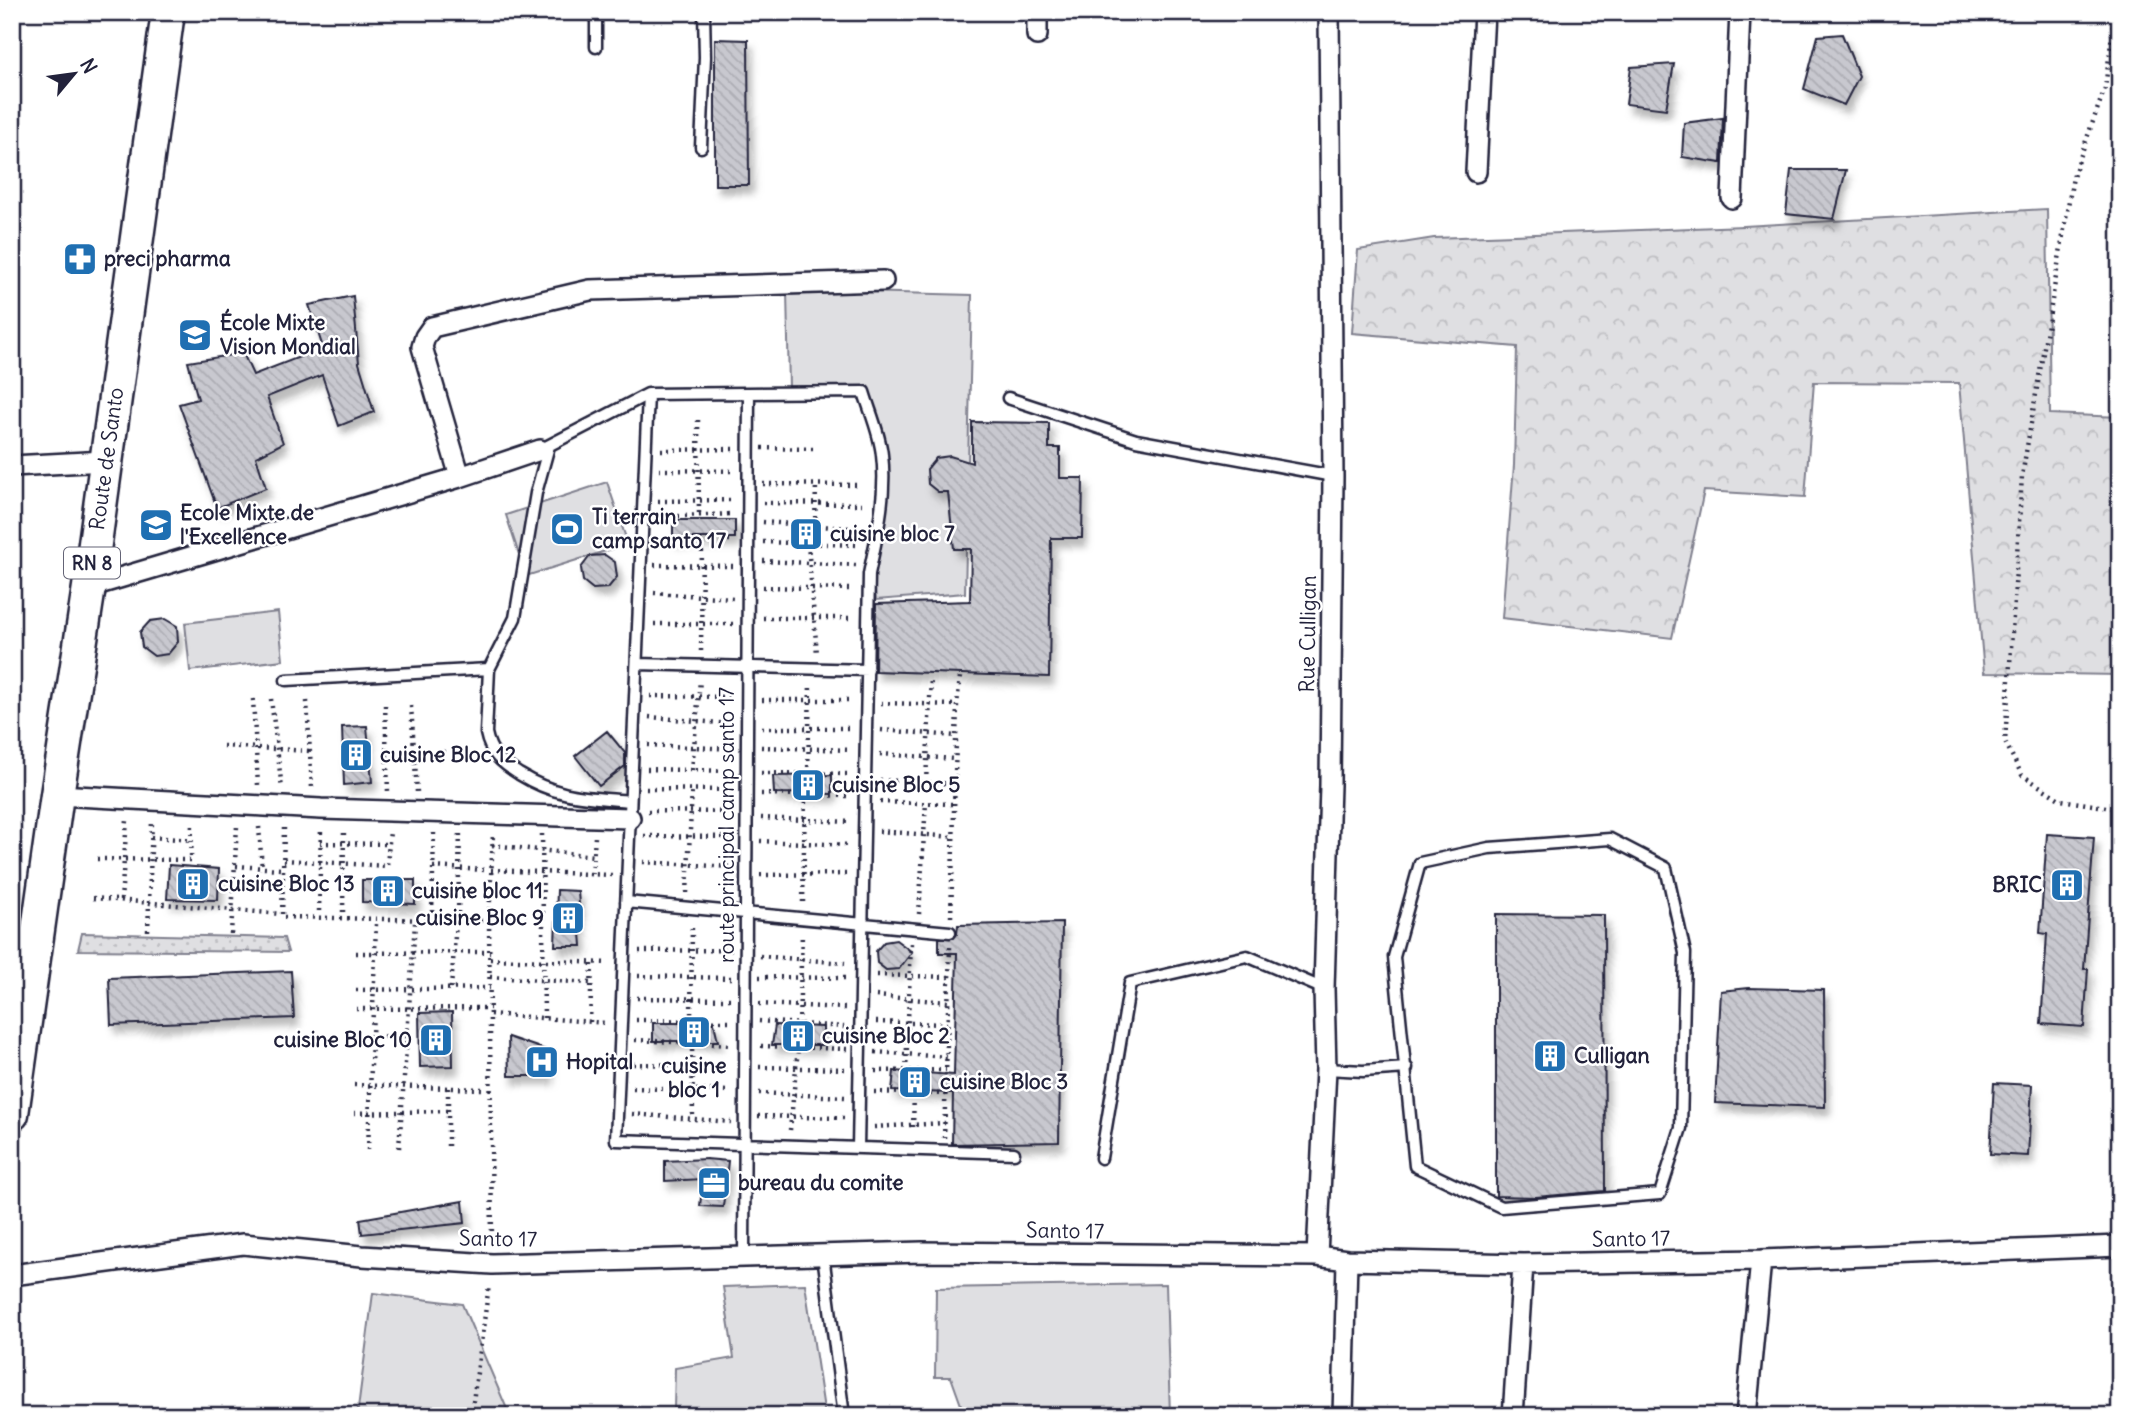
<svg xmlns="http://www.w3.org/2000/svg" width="2132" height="1428" viewBox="0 0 2132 1428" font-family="Delius,sans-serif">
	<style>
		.grass { fill: #dfdfe2; stroke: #80808e; stroke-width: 2 }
		.forest { fill: url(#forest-crowns); stroke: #80808e; stroke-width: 2 }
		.garden { fill: url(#garden-dots); stroke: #80808e; stroke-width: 2 }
		.building { fill: url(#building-back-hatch); stroke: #22223b; stroke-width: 2; filter: url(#shadow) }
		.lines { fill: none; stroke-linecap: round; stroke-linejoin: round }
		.lane-casing { stroke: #22223b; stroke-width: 15 }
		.street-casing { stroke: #22223b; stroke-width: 24 }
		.primary-casing { stroke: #22223b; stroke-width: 37 }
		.path { stroke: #22223b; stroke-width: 4.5; stroke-dasharray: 2 5; stroke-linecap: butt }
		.lane { stroke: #fff; stroke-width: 10 }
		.street { stroke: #fff; stroke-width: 19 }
		.primary { stroke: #fff; stroke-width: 32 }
		.labels { text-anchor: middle; stroke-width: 5; stroke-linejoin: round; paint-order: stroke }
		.shield { fill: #fff; stroke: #646476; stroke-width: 2 }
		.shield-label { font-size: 19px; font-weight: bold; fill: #22223b }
		.poi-label { font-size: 21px; font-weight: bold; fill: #22223b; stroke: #fff; text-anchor: start }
		.street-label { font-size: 21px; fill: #22223b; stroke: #fff }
	</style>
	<defs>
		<pattern id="forest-crowns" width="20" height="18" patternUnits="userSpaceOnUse" patternTransform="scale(1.75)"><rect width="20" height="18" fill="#dfdfe2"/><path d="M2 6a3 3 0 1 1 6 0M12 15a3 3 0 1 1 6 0" fill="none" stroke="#bfbfc3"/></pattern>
		<pattern id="garden-dots" width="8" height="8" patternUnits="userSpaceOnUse" patternTransform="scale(1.75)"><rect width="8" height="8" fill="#dfdfe2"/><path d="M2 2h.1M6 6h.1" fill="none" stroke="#bfbfc3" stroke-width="1.8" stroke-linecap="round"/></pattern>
		<pattern id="building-back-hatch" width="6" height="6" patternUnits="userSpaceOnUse" patternTransform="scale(1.75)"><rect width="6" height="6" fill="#c8c8cf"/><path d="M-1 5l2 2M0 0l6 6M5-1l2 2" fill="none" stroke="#acacb3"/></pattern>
		<filter id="shadow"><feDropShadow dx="4.5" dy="8" stdDeviation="3.5" flood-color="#0004"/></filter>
	</defs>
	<rect width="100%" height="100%" fill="#fff"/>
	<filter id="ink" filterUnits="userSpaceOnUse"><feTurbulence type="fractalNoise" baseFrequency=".0143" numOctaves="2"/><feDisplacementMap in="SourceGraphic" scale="14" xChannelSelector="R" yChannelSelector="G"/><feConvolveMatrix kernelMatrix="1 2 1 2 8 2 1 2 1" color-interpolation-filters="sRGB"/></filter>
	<g filter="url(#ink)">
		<path class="grass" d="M787,290L972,295L965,593L876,600L874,578L881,538L886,453L867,387L789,388Z
			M607,482L628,544L526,576L506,515Z
			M278,612L283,660L190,671L185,623Z
			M805,1284L825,1416H731L729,1410L674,1408L675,1368L734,1358L723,1287Z
			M1166,1284L1170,1416H965L951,1377H935L936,1288Z
			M373,1293L462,1304L510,1416H357Z"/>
		<path class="forest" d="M2047,209L2050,414L2120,417V675L1984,673L1959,383L1814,382L1805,497L1704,491L1672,638L1502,618L1514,465L1517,347L1352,333L1358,250L1434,238L1744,226Z"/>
		<path class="garden" d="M82,933L284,938L288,952L78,950Z"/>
		<path class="building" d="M1842,34L1859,76L1844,105L1804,89L1818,36Z
			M715,39L748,40L749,185H715Z
			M1674,64L1666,109L1626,104L1631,67Z
			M1723,118L1721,163L1682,157L1684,123Z
			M1791,170H1846L1834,219L1786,214Z
			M353,296L359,363L374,412L339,426L322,375L267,397L283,443L256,457L266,488L217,508L179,404L198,399L188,362L243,353L253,375L323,348L309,305Z
			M972,422L1049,423V448H1060V478H1083L1082,538H1051L1049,677L875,671L876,604L970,601L971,549H954L948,492H938L928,484L927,469L936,458L950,456L972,463Z
			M673,520H735V538H673Z
			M605,555L615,562L617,577L608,588L593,589L583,581L581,568L590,556Z
			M165,619L177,626L178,642L168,654L154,656L142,647L140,632L150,621Z
			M367,726L372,782L344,785L342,727Z
			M607,731L625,753V766L599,786L575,756Z
			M832,775V794L774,793L773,776Z
			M2047,834L2094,837L2084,969H2088L2084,1027L2041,1024L2047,934L2040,933Z
			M169,865L219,869L218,900L167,899Z
			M362,880H415V904L362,902Z
			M557,890L578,891L582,946H555Z
			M1496,914L1604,915L1605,1191L1536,1197L1496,1196Z
			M1062,923L1059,1142L952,1144L953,1093L892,1091L894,1071L954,1075L957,953H939V938H954L957,934L958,925Z
			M896,940L912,952L899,969L886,970L877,963L876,951L884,942Z
			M291,971L294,1018L111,1025L109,978Z
			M1749,988L1824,990L1825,1107L1715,1103L1721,991Z
			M452,1012L453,1066L420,1067L419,1013Z
			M653,1023H714L718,1041H653Z
			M775,1025L823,1027V1045H772Z
			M508,1037L549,1051L548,1076H509Z
			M1994,1083L2032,1085L2028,1156L1990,1154Z
			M706,1159L728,1161L723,1207L700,1206L703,1179L665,1181V1161Z
			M463,1201L465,1223L362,1234L360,1219Z"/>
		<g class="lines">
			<g class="lane-casing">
				<path id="lane" d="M596,47V12
					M701,147L705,57L704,12
					M648,394L616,1140L1014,1153
					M1008,398L1136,440L1333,476
					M540,450L648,394L864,392C870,412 880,434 882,455C887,494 877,535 869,574L858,1148
					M638,664L868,670
					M489,669L486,733C490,754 502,763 519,774C558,798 587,797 630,801
					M286,680L489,669L515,618L536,493L549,446
					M1610,839L1666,868L1685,953L1681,1128L1660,1194L1501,1207L1415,1166L1394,957L1420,863L1489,848Z
					M626,902L950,932
					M1326,1069L1363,1071L1407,1068
					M1101,1158L1130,983L1247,956L1324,989
					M823,1255L844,1416
					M744,1257L749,393"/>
			</g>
			<g class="street-casing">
				<path id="street" d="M1037,35V12
					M1476,172L1484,12
					M1732,198L1740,12
					M12,466L105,461
					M460,477L422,347L425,337L432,327L590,290L883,281
					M89,587L460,477L540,450
					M57,795L321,809L630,818
					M1317,1256L1326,1069L1324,989L1330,785L1333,476L1329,12
					M12,1275L243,1244L362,1256L492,1264L922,1252L1317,1256L1347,1260L1523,1264L1761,1260L2120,1246
					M1343,1416L1347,1260
					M1513,1416L1523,1264
					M1746,1416L1761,1260"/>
			</g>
			<g class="primary-casing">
				<g id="primary">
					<path id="s1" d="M12,1114L57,795L89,587L168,12"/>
				</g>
			</g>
			<path class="path" d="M2115,12L2105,88L2073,177L2022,476L2005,742L2022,775L2061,800L2118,809
				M698,420L699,515
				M762,448L816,449
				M661,450L733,449
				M659,470L734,471
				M763,484L861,485
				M658,501L734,500
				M763,503L862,504
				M657,517L732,514
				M763,522L863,529
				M815,525L816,485
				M658,541L733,540
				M763,542L859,545
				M808,544L817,654
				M763,561L856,565
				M654,565L733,566
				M763,587L852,589
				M654,593L733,598
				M763,618H852
				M654,624H733
				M701,651L702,540
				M650,696L732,697
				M253,699L258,785
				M271,699L282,789
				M762,700H851
				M307,701L312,788
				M881,703L957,705
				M385,705L388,792
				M411,706L417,792
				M649,717L731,724
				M762,728H851
				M881,730L956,736
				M648,745L734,749
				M223,746L310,751
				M761,747L851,750
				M880,754L955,759
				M387,755L445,752
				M647,769L733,771
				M692,770L700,680
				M761,773L851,774
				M808,774L810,684
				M880,780L955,784
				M926,782L931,678
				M646,789L732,790
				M761,794L850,796
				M880,802L954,804
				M648,811L730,812
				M761,818L850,822
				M259,827L262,869
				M284,828L282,917L489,921
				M879,831L953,837
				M542,834L544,1018
				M644,836L733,837
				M151,837L191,840
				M760,841L850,845
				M320,843L389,844
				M492,845L594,856
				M97,859L191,860L192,823
				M284,860L387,866L390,831
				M643,862L732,867
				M236,866L280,869
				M433,867L485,870
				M491,870L612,875
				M592,874L595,837
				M760,875L850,874
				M687,893L692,789
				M93,898L281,914
				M121,900L127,820
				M803,902L805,795
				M319,911L321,828
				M343,912L344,829
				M432,912L434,833
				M458,913L460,831
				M490,913H543
				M919,914L926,803
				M951,917L957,705L960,677
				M148,931L152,821
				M231,934L237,826
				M639,951L732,950
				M356,953L490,952
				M760,956L845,963
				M490,959L608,963
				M877,975L949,977
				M638,976L731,978
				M490,977L591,983
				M759,977L845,978
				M451,988L456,923
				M356,990L490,988
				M876,996L948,1002
				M637,998L730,999
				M759,1004L845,1008
				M356,1009L490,1008
				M490,1014L606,1023
				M636,1020L732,1021
				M691,1021L692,923
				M759,1021L844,1027
				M590,1022L592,962
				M876,1022L947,1024
				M799,1024L802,934
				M355,1037L407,1036
				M635,1040L731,1045
				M692,1043L693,1119
				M761,1046L847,1049
				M875,1052L947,1057
				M633,1064L730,1066
				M759,1067L845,1069
				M875,1071L946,1070
				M906,1071L911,943
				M354,1085L482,1089
				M633,1088L729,1091
				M874,1092L945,1094
				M759,1093L845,1097
				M354,1113L447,1111
				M632,1114L731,1122
				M758,1116L844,1118
				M874,1127L945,1123
				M913,1127L914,1093
				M790,1130L798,1048
				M944,1138L950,947
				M448,1146V1088
				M399,1148L415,923
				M368,1150L376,924
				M492,1245L489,921L493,834
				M471,1416L489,1285"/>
			<use href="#lane" class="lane"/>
			<use href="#street" class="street"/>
			<use href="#primary" class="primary"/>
		</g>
	</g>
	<defs>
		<g id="pharmacy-square" transform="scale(1.75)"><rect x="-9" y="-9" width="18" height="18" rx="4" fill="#1f6fb2" stroke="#fff"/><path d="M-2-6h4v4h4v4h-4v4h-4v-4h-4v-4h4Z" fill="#fff"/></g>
		<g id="school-square" transform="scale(1.75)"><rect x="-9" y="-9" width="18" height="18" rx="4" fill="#1f6fb2" stroke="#fff"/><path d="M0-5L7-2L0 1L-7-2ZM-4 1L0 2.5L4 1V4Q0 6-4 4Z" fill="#fff"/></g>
		<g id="stadium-square" transform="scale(1.75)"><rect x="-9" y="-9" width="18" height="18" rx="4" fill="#1f6fb2" stroke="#fff"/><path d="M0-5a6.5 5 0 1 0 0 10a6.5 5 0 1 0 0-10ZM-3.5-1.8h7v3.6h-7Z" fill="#fff"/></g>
		<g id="building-square" transform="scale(1.75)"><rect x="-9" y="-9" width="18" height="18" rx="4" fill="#1f6fb2" stroke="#fff"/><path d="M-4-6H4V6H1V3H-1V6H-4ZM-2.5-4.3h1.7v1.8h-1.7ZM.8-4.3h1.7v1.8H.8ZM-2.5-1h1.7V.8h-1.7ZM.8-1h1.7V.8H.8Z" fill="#fff"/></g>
		<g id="hospital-square" transform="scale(1.75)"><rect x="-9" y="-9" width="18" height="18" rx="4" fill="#1f6fb2" stroke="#fff"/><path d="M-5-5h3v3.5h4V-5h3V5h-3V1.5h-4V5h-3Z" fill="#fff"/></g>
		<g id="office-square" transform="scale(1.75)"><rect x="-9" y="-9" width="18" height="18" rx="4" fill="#1f6fb2" stroke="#fff"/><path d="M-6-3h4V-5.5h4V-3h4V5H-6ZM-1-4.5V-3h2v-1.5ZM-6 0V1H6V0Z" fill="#fff"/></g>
	</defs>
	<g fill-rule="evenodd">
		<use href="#pharmacy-square" x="80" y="259"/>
		<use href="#school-square" x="195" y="335"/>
		<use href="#school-square" x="156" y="525"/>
		<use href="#stadium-square" x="567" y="529"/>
		<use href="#building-square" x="806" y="534"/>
		<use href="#building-square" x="356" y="755"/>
		<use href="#building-square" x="808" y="785"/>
		<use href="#building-square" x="193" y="884"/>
		<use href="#building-square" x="2067" y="885"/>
		<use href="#building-square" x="388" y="891"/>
		<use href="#building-square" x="568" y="918"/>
		<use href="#building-square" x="694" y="1032"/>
		<use href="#building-square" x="798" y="1036"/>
		<use href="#building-square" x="436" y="1040"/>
		<use href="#building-square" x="1550" y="1056"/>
		<use href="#hospital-square" x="542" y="1062"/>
		<use href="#building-square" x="915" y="1082"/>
		<use href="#office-square" x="714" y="1183"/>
	</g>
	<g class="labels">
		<rect class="shield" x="64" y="547.5" width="56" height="31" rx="5"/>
		<g class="shield-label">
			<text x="92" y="570">RN 8</text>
		</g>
		<g class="poi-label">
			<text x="104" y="266">preci pharma</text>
			<text x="220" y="330">École Mixte<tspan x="220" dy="24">Vision Mondial</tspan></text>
			<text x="180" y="520">Ecole Mixte de<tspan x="180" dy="24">l'Excellence</tspan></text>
			<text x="592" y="524">Ti terrain<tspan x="592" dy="24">camp santo 17</tspan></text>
			<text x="830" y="541">cuisine bloc 7</text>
			<text x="380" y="762">cuisine Bloc 12</text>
			<text x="832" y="792">cuisine Bloc 5</text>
			<text x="218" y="891">cuisine Bloc 13</text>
			<text x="2042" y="892" text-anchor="end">BRIC</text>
			<text x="412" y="898">cuisine bloc 11</text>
			<text x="544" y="925" text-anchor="end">cuisine Bloc 9</text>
			<text x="822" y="1043">cuisine Bloc 2</text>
			<text x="412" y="1047" text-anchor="end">cuisine Bloc 10</text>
			<text x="1574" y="1063">Culligan</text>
			<text x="566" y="1069">Hopital</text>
			<text x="694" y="1073" text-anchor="middle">cuisine<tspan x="694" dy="24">bloc 1</tspan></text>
			<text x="940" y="1089">cuisine Bloc 3</text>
			<text x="738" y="1190">bureau du comite</text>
		</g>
		<g class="street-label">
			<text dy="7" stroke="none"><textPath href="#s1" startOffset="662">Route de Santo</textPath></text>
			<text transform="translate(1308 634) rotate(-89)" y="7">Rue Culligan</text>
			<text transform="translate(727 825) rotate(-90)" y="7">route principal camp santo 17</text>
			<text transform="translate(1065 1231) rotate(1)" y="7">Santo 17</text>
			<text transform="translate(498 1239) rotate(1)" y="7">Santo 17</text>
			<text transform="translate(1631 1239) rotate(-1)" y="7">Santo 17</text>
		</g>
	</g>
	<rect width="2132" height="1428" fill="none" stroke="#fff" stroke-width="42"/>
	<rect x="21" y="21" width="2090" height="1386" fill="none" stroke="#22223b" stroke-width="2.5" filter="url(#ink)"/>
	<g transform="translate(74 74) rotate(61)" stroke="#ffffff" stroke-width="5" paint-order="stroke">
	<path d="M0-5L12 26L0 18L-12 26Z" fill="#22223b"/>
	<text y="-10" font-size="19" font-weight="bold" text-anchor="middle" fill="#22223b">N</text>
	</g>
</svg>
